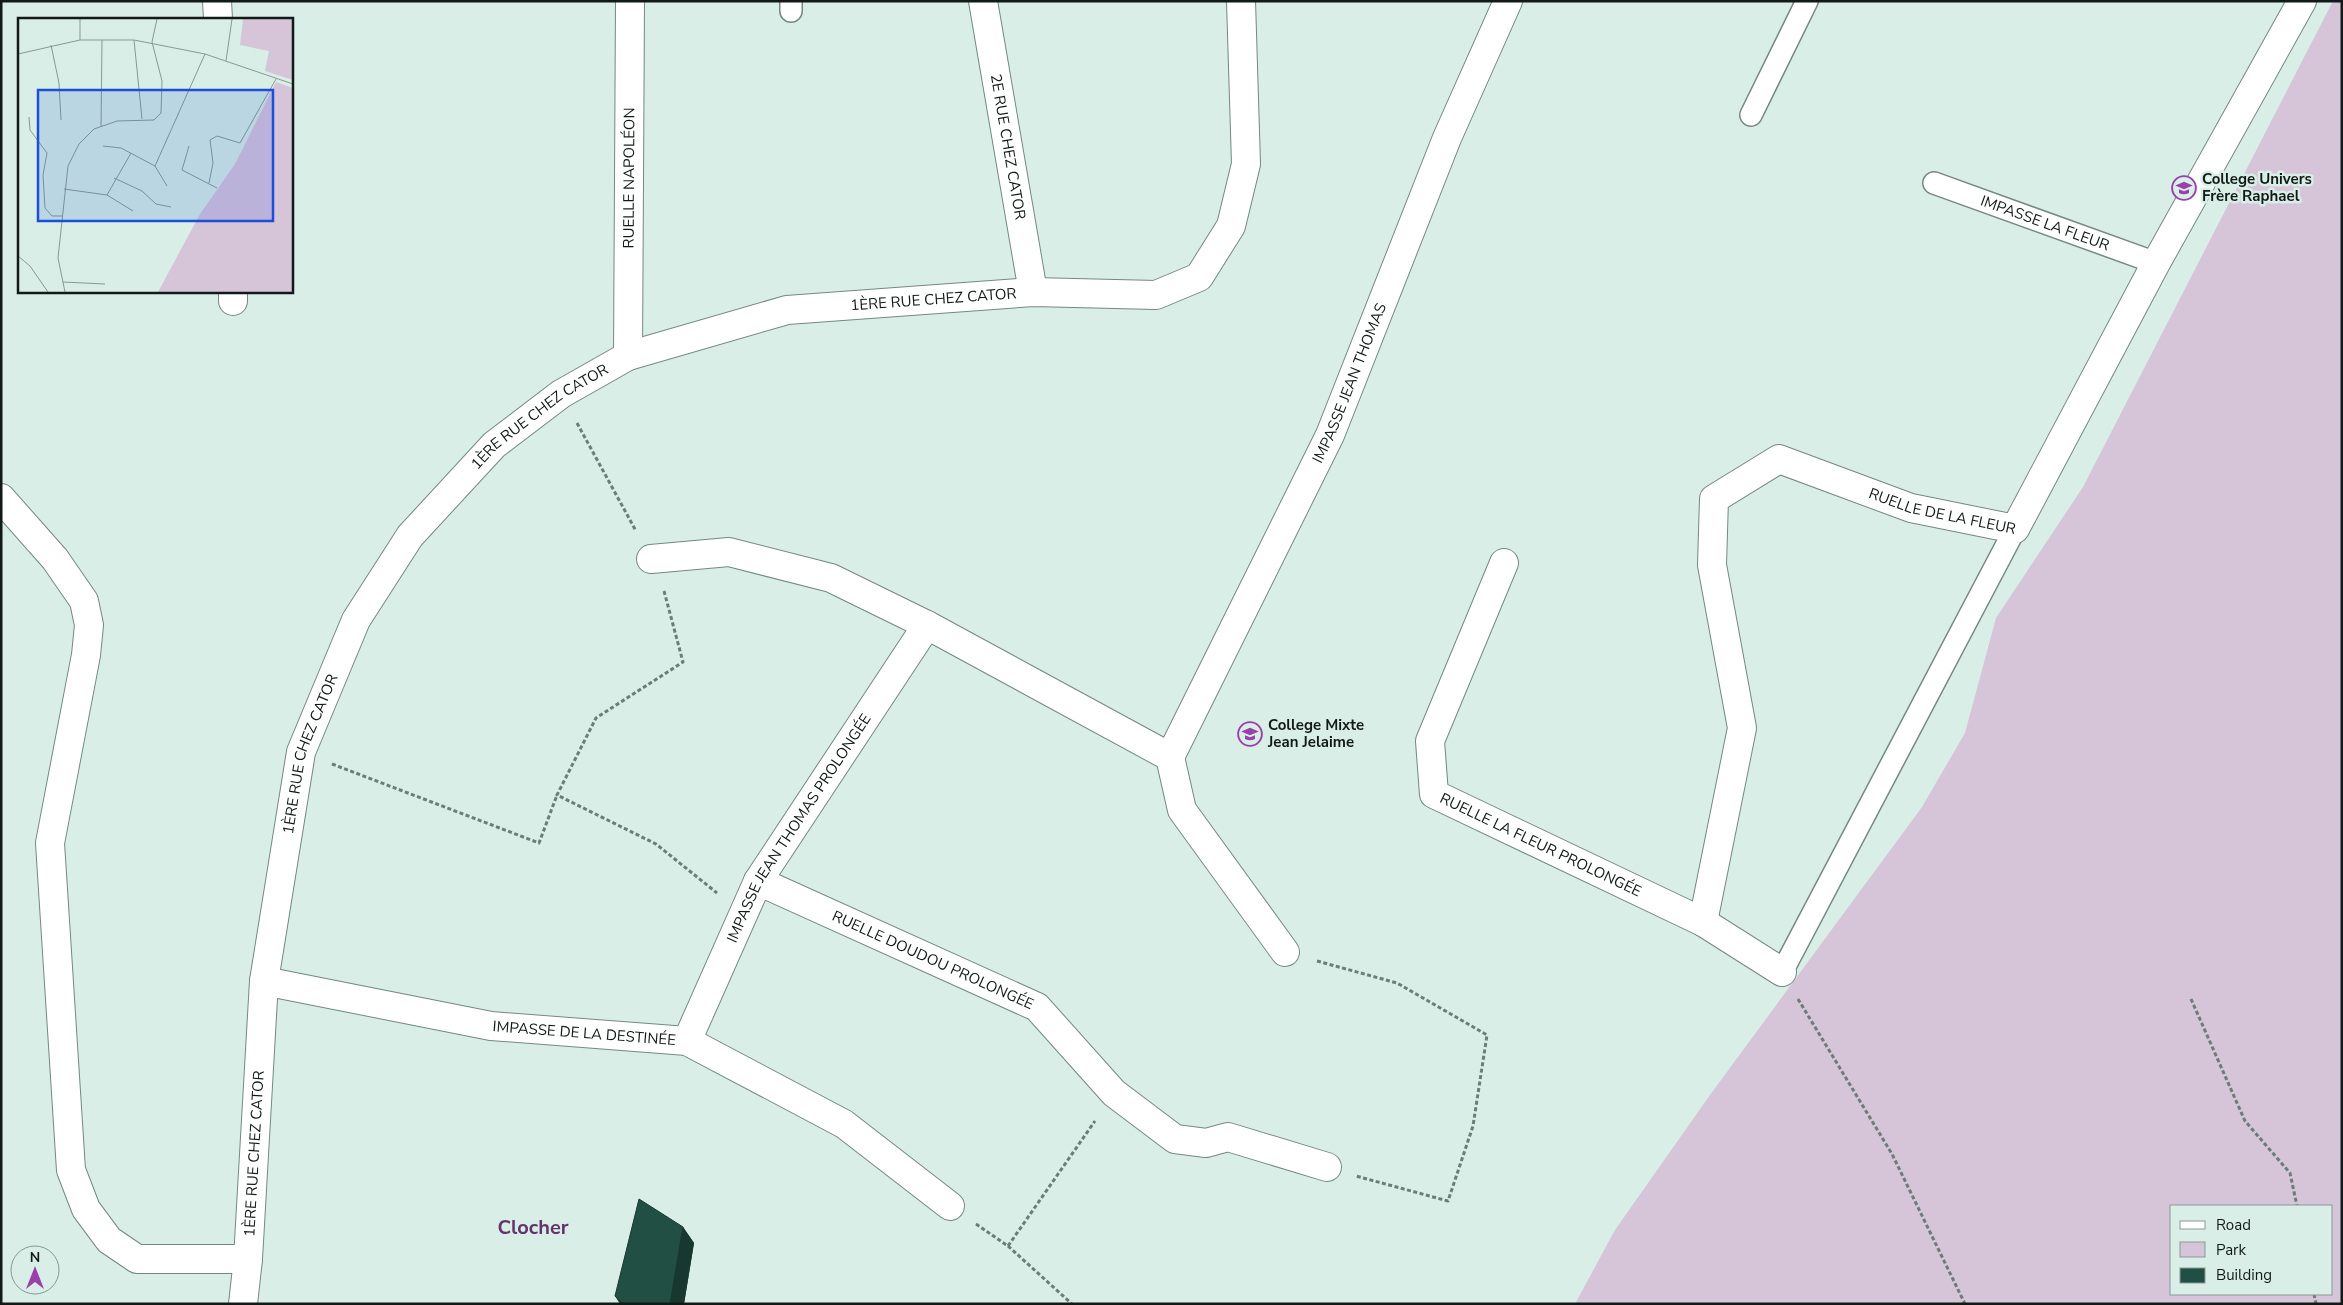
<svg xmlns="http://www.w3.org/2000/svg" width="2343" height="1305" viewBox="0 0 2343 1305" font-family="'Nunito Sans',sans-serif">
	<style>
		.green { fill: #d6c4d9; fill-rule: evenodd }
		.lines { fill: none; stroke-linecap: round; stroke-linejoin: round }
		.service-casing { stroke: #758881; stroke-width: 24 }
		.minor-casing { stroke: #758881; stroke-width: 30 }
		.path { stroke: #6d7c77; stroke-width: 3; stroke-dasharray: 4 2.5; stroke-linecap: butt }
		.service { stroke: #fff; stroke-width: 21 }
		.minor { stroke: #fff; stroke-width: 28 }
		.wall { fill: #1d443a }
		.shaded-wall { fill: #18372f }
		.building { fill: #224f43; stroke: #18372f }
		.labels { text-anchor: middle; stroke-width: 5; stroke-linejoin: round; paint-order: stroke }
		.street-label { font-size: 15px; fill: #121a17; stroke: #d8eee6 }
		.poi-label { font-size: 15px; font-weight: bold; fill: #121a17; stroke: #d8eee6; text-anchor: start }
		.district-label { font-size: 20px; font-weight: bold; fill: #61356a; stroke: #d8eee6 }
		.inset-road { fill: none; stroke: #899993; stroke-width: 1 }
		.view { fill: #1d4ed8; fill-opacity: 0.15; stroke: #1d4ed8; stroke-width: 2.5 }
		.inset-edge { fill: none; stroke: #121a17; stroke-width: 2.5 }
	</style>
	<rect width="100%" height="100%" fill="#d8eee6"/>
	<path class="green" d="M2333,1H2342V1304H1575L1615,1230L1710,1095L1922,807L1965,733L1996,618L2083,487ZM2172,1206H2332V1294H2172Z"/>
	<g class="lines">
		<g class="service-casing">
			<g id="service">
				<path d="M791,11V1"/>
				<path d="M1751,115L1807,1"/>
				<path id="s1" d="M1934,183L2156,263"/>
				<path d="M1782,972L2015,529"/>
			</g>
		</g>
		<g class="minor-casing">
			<g id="minor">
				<path d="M217,1L218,19"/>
				<path id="s2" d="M983,1L1033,292"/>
				<path d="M233,291V301"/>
				<path id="s3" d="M628,356L630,1"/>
				<path d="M1,498L55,559L84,601L89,625L86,655L50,843L71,1170L86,1209L109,1240L137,1259H248"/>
				<path d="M651,559L729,552L831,578L927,625L1170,757L1182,810L1285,952"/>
				<path id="s4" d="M1504,563L1430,741L1434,794L1703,922L1782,972"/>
				<path id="s5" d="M1170,757L1330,435L1447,138L1508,1"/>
				<path id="s6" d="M758,881L1037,1007L1114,1093L1175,1139L1206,1143L1228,1137L1327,1167"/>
				<path id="s7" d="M1703,922L1742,728L1712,565L1714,499L1779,459L1911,508L2015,529L2156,263L2302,1"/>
				<path id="s8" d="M264,981L491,1026L687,1041L844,1124L950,1206"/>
				<path id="s9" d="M687,1041L758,881L927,625"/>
				<path id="s10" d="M243,1304L248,1259L264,981L301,752L356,620L410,536L494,445L561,394L628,356L787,310L1033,292L1156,295L1199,277L1231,226L1246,164L1241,1"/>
			</g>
		</g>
		<path class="path" d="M577,423L636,531
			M664,591L683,662L596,718L557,795L656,844L717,893
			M332,764L539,843L557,795
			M1317,961L1397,983L1487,1035L1473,1126L1448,1201L1356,1176
			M1798,999L1892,1154L1965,1304
			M2191,999L2245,1121L2290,1173L2297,1206
			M976,1224L1008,1246L1095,1121
			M1008,1246L1072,1304
			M2314,1294L2316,1304"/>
		<use href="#service" class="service"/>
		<use href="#minor" class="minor"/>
	</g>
	<path class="wall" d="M683,1227L694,1243L684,1304H620L615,1296Z"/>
	<path class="shaded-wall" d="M683,1227L694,1243L684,1304H670Z"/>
	<path class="building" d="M639,1199L683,1227L670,1304H623L615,1296Z"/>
	<defs>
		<g id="school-ring" transform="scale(1.25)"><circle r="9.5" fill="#d8eee6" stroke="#9a40ab" stroke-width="1.5"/><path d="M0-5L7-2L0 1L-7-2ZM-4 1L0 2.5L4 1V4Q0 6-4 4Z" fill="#9a40ab"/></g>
	</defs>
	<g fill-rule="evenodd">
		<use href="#school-ring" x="2184" y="188"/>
		<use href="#school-ring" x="1250" y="734"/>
	</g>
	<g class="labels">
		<g class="street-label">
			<text dy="5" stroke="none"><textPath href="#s2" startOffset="148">2E RUE CHEZ CATOR</textPath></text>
			<text dy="5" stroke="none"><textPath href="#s3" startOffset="178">RUELLE NAPOLÉON</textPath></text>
			<text dy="5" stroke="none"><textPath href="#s1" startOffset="118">IMPASSE LA FLEUR</textPath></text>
			<text dy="5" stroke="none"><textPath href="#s10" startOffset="1396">1ÈRE RUE CHEZ CATOR</textPath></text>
			<text dy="5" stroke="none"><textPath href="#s5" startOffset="415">IMPASSE JEAN THOMAS</textPath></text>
			<text dy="5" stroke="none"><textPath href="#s10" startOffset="976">1ÈRE RUE CHEZ CATOR</textPath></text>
			<text dy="5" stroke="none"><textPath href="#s7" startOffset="678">RUELLE DE LA FLEUR</textPath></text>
			<text dy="5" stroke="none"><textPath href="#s10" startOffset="556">1ÈRE RUE CHEZ CATOR</textPath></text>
			<text dy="5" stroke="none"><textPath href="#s9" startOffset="241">IMPASSE JEAN THOMAS PROLONGÉE</textPath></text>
			<text dy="5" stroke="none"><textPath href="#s4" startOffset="364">RUELLE LA FLEUR PROLONGÉE</textPath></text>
			<text dy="5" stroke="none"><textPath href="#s6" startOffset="192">RUELLE DOUDOU PROLONGÉE</textPath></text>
			<text dy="5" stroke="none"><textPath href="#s8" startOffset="325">IMPASSE DE LA DESTINÉE</textPath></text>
			<text dy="5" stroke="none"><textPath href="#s10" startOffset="151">1ÈRE RUE CHEZ CATOR</textPath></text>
		</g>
		<g class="poi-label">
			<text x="2202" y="184">College Univers<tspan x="2202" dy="17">Frère Raphael</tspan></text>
			<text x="1268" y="730">College Mixte<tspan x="1268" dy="17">Jean Jelaime</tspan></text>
		</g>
		<g class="district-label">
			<text x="533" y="1234">Clocher</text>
		</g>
	</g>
	<g transform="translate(18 18)">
		<rect width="275" height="275" fill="#d8eee6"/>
		<path d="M225,1H275V62L247,53L251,33L222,27ZM258,64L275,70V274H140L182,196L217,146Z" fill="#d6c4d9"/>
		<path class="inset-road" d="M62,1V22M116,22L124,101M33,27L41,65L43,102M0,36L62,22H116L187,36L275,66M208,43L214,1M11,99L12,112L29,135L25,157L27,190L34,198H45M83,108L84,22M85,128L103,130L137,148L149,168M171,128L164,152L199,170M137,148L187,36M96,160L124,173L138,186L153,189M191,165L195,145L192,122L199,118L222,125L258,61M46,171L89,177L115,193M89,177L113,135M0,238L12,248L30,274M45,264L87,266M47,274L40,240L50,148L61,126L76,111L99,103L136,102L143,95L144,63L134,24L139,1"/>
		<path class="view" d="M20,72H255V203H20Z"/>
		<rect width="275" height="275" class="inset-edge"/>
	</g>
	<rect width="2343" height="1305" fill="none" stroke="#121a17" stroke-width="5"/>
	<rect x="2170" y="1205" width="162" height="90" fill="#d8eee6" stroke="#899993"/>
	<rect x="2180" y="1221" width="25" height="8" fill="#ffffff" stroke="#899993"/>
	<text x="2216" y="1230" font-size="15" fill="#121a17">Road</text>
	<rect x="2180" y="1242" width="25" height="15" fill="#d6c4d9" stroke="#899993"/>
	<text x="2216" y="1255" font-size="15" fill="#121a17">Park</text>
	<rect x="2180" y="1268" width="25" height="15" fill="#224f43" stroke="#899993"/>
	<text x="2216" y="1280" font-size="15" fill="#121a17">Building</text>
	<g transform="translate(35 1270)"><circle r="24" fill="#d8eee6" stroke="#899993"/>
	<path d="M0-4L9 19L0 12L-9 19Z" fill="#9a40ab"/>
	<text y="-8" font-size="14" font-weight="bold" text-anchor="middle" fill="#121a17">N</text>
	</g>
</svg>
